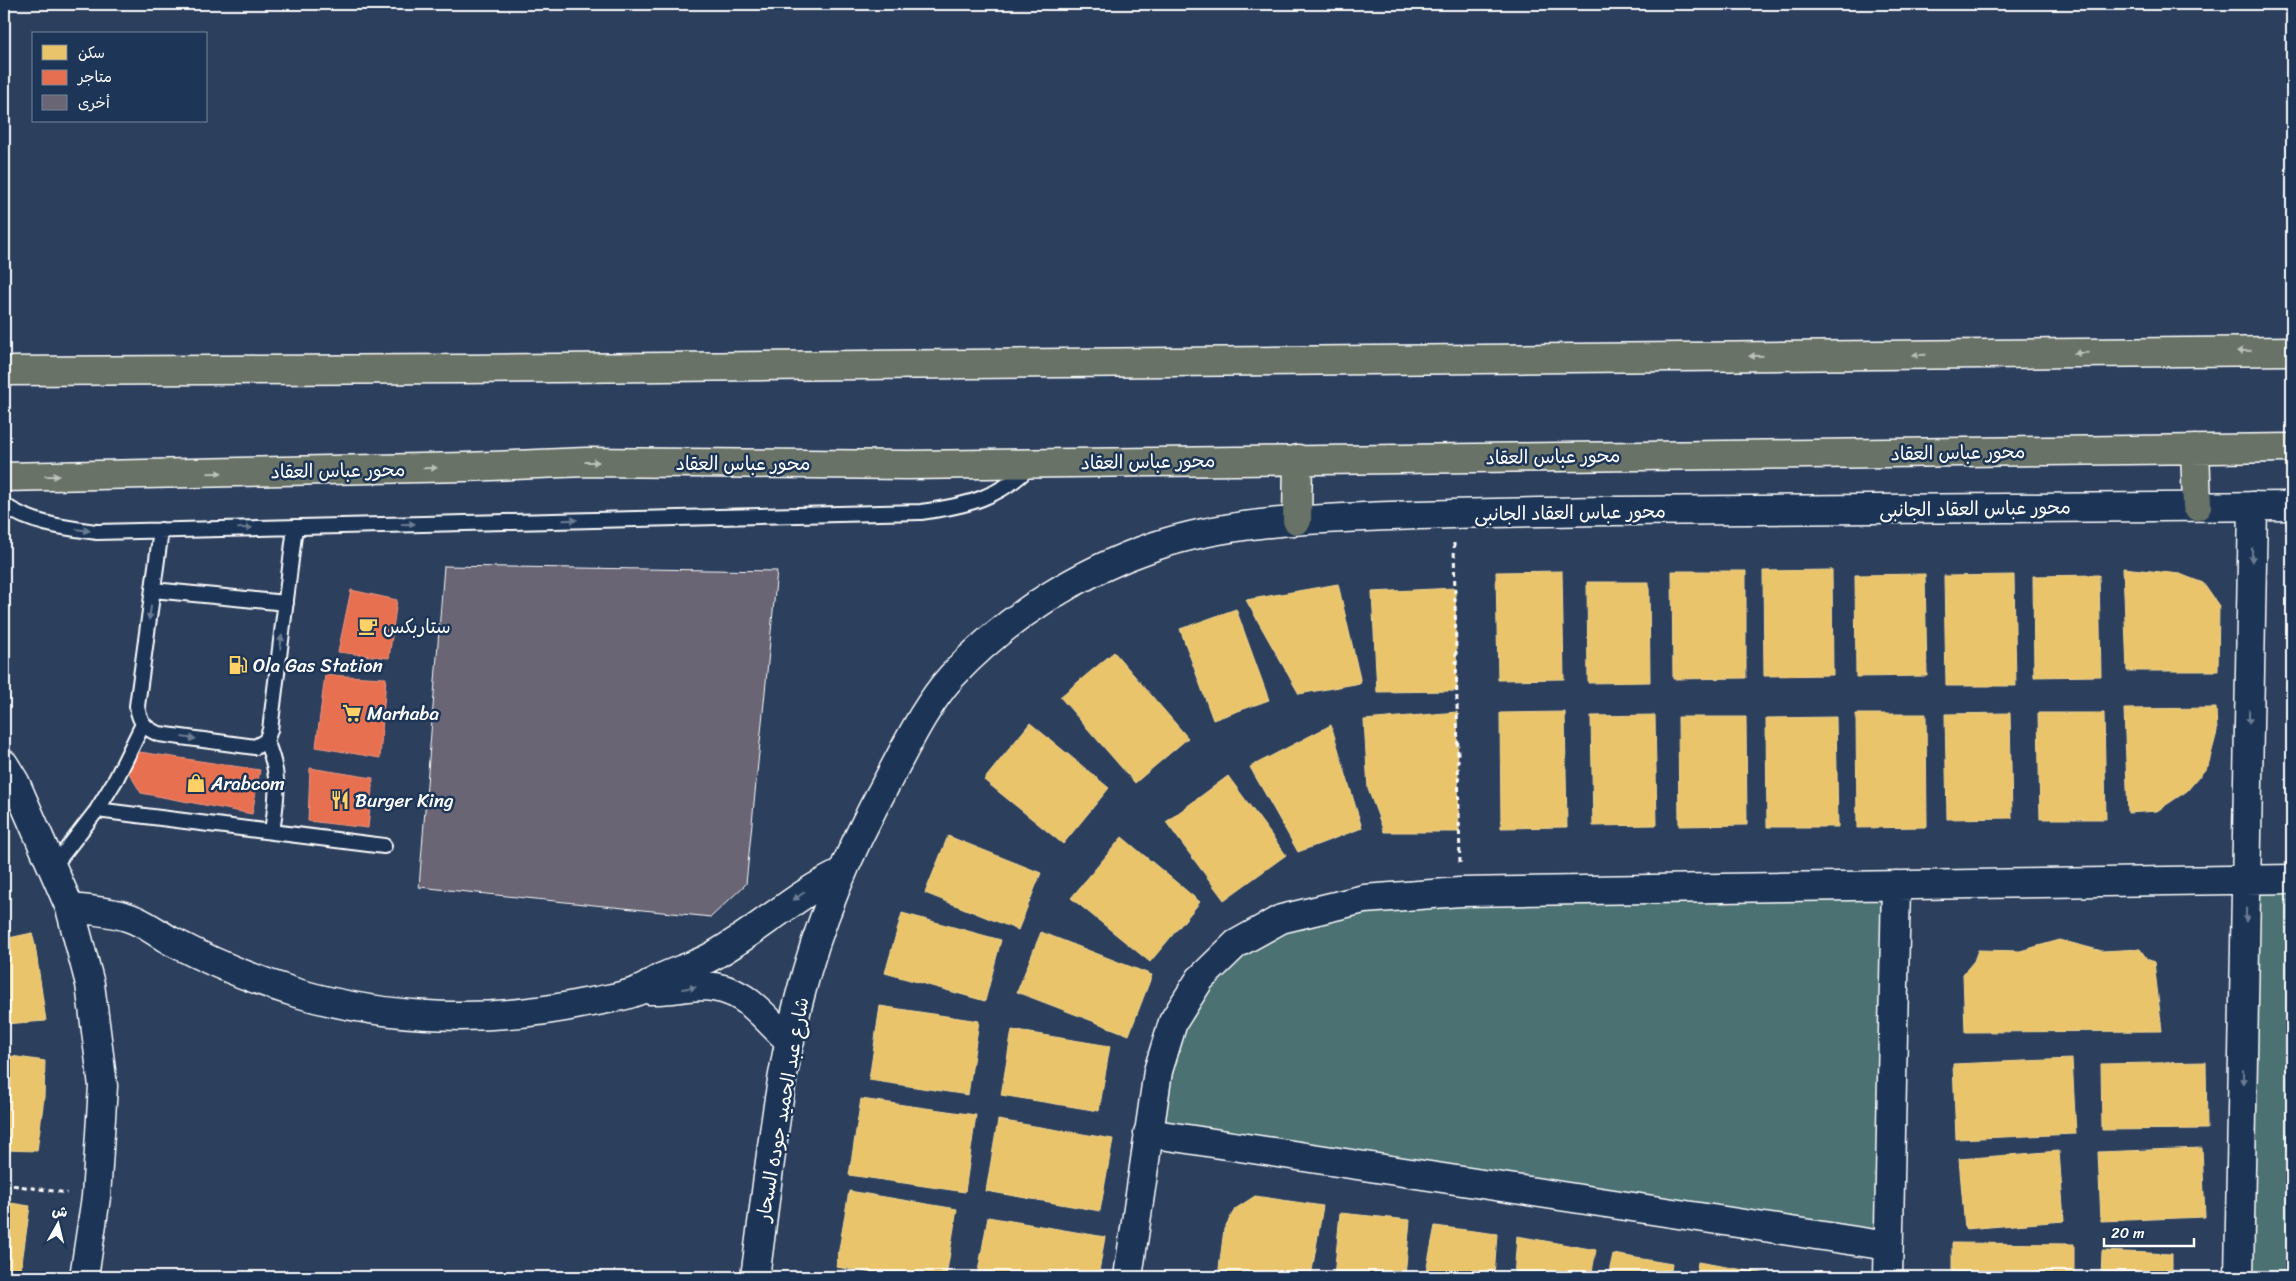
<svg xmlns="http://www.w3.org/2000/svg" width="2296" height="1281" viewBox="0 0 2296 1281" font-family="Sriracha,'Playpen Sans Arabic',sans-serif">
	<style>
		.green { fill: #4c7173; stroke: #a6b8b9 }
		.homes { fill: #e9c46a; stroke: #f0d697 }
		.shops { fill: #e76f51; stroke: #ee9a85 }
		.building { fill: #696574; stroke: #fff }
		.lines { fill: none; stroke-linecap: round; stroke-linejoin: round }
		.lane-casing { stroke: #fff; stroke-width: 18 }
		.street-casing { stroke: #fff; stroke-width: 31 }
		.secondary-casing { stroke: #fff; stroke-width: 31 }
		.primary-casing { stroke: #fff; stroke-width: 31 }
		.path { stroke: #fff; stroke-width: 3; stroke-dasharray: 5 4; stroke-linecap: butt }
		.lane { stroke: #1d3557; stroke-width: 14 }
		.street { stroke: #1d3557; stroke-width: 28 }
		.secondary { stroke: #1d3557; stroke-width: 28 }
		.primary { stroke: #687266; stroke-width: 28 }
		.oneway { fill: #bbc0ba }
		.oneway2 { fill: #6c7c92 }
		.labels { text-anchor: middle; stroke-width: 5; stroke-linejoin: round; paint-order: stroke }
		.street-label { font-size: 19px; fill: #fff; stroke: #1d3557 }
		.poi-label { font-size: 19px; fill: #fff; stroke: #1d3557; text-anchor: start }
	</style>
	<rect width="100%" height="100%" fill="#2c3f5d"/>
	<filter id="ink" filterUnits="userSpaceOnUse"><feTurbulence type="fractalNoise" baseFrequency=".02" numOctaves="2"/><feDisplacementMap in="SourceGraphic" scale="10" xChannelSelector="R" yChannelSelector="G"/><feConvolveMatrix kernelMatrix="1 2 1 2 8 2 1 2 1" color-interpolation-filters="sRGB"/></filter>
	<g filter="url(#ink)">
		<path class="green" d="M2247,879H2292V1277H2239Z
			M1896,885L1888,1246L1148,1133L1200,979L1330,906Z"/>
		<path class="homes" d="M2123,568L2180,574L2203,583L2219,606L2218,671H2127Z
			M1832,570L1833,675L1764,676L1763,571Z
			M1562,571L1564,679L1498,680L1496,572Z
			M1672,571H1746V678L1673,679Z
			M1925,574L1927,676L1856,677L1855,575Z
			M2014,575L2016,686H1946L1944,576Z
			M2099,575L2101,676L2034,677L2033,576Z
			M1587,582H1649L1650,682L1588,683Z
			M1338,584L1361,683L1299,694L1246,600Z
			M1455,588L1457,691L1377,692L1372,592Z
			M1236,609L1269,700L1213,720L1180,629Z
			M1114,652L1188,738L1135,783L1060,697Z
			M2216,708L2217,732L2208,766L2187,791L2157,811L2128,813L2124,709Z
			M1457,712L1459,832H1384L1368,789L1364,720Z
			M1565,712L1567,827L1501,828L1500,713Z
			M2010,713L2012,818L1947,819L1945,714Z
			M2038,713H2104L2106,819H2040Z
			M1856,714H1926L1927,827L1857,828Z
			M1655,715L1657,825L1593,826L1591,716Z
			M1678,717H1746L1747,825L1679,826Z
			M1836,717L1838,827H1767L1766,718Z
			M1030,723L1109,788L1063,844L984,780Z
			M1331,725L1362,828L1298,852L1250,767Z
			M1228,776L1286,855L1224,900L1166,822Z
			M948,836L1041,873L1018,930L925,893Z
			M1122,837L1200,902L1150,962L1071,898Z
			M902,913L1001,940L985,1001L885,973Z
			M1041,932L1152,975L1129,1035L1017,992Z
			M32,933L35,945L46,1021L4,1024V939Z
			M2060,940L2102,951L2140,949L2147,959L2154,962L2162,1031L1965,1032L1963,974L1974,961L1978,950L2020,951Z
			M880,1006L979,1021L968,1095L869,1080Z
			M1012,1030L1110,1046L1099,1111L1001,1095Z
			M4,1055L45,1061L44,1098L37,1151L4,1150Z
			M2072,1059L2076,1134L1956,1139L1953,1064Z
			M2206,1062L2207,1129L2102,1130L2101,1064Z
			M861,1099L976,1115L965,1192L849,1175Z
			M998,1120L1113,1139L1100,1211L986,1191Z
			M2202,1148L2205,1217L2101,1221L2098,1152Z
			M2059,1151L2064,1221L1965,1229L1959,1159Z
			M849,1191L957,1209L946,1277H898L836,1267Z
			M1255,1196L1323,1206L1311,1277H1218L1224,1229L1235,1209Z
			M4,1202L30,1206L20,1277L4,1275Z
			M1340,1213L1410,1220L1405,1277H1334Z
			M988,1217L1105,1237L1098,1277H977Z
			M1435,1226L1497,1234L1494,1277H1425Z
			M1517,1236L1596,1250L1591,1277H1514Z
			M1952,1243L2074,1244V1277H1952Z
			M2102,1251L2172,1254V1277H2101Z
			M1613,1254L1672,1264L1670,1277H1608Z
			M1698,1262L1773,1275V1277H1696Z
			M1785,1275L1808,1277H1785Z"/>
		<path class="shops" d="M351,590L397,600L389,658L338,652Z
			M325,675L386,678L380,758L316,747Z
			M133,751L260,770L252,814L141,793L129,773Z
			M310,768L373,778L368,828L308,821Z"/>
		<path class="building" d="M444,566L777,571L746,884L711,917L419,887Z"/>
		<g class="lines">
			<g class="lane-casing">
				<path id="lane" d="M4,505C30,524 67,528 97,532L921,512C965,506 1001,498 1032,464
					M161,530L137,706C139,721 145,729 159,734L255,747L266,741L270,730L295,527
					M153,590L286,603
					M266,741C281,775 277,797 272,832
					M97,810L384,846
					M53,867L97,810L116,779L143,724"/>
			</g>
			<g class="street-casing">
				<path id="street" d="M1148,1133L1888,1246
					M1128,1277L1158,1071L1173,1022L1200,979L1236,944L1281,919L1364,899L1460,892L2292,879
					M1888,1277L1896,885
					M2239,1277L2253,506"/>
			</g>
			<g class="secondary-casing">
				<path id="secondary" d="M4,764L15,782L70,908L90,984L103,1086L96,1197L84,1277
					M70,908C89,910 108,911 127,917C142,921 157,933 171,941C211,962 254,980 297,993C390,1020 491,1023 585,1003C603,1000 625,997 642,989C649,986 655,980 663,977C678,970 694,966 709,958C756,933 794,895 842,873
					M650,990C668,991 686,986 704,986C747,988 761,1016 790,1041
					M755,1277C768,1184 776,1088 800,996C819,920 850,849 888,780C907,745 925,706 952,676C1007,617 1079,572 1155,546C1223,523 1296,520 1366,517C1448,513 1529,512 1611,511C1838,509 2065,507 2292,506"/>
			</g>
			<g class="primary-casing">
				<path id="primary" d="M4,371L461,369L2292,351
					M2195,449L2197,506
					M4,477L465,467L586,462L908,465L2292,448
					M1297,520L1298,459"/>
			</g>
			<path class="path" d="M1454,543L1460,864
				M4,1184L67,1193"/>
			<use href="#lane" class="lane"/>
			<use href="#street" class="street"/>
			<use href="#secondary" class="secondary"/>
			<use href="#primary" class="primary"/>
		</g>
		<defs><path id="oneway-solid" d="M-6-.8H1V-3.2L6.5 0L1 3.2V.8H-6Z" transform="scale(1.25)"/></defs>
		<g class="oneway">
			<use href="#oneway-solid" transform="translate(2244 351) rotate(179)"/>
			<use href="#oneway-solid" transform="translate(2081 353) rotate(179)"/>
			<use href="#oneway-solid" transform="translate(1919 355) rotate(179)"/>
			<use href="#oneway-solid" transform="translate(1756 356) rotate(179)"/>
			<use href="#oneway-solid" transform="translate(592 462)"/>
			<use href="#oneway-solid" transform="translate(430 468) rotate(-1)"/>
			<use href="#oneway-solid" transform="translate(215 473) rotate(-1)"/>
			<use href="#oneway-solid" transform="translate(52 476) rotate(-1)"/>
		</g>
		<g class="oneway2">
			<use href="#oneway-solid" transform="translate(570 520) rotate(-1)"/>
			<use href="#oneway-solid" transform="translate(408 524) rotate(-1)"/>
			<use href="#oneway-solid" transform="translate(245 528) rotate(-1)"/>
			<use href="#oneway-solid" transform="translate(83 530) rotate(7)"/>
			<use href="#oneway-solid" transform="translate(2252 555) rotate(91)"/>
			<use href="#oneway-solid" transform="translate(150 613) rotate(98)"/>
			<use href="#oneway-solid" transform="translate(281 642) rotate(-83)"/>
			<use href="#oneway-solid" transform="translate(2249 717) rotate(91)"/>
			<use href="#oneway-solid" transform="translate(189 738) rotate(7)"/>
			<use href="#oneway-solid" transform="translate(799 896) rotate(145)"/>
			<use href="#oneway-solid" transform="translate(2246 915) rotate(91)"/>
			<use href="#oneway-solid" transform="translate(689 988) rotate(-7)"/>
			<use href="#oneway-solid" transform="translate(2243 1077) rotate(91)"/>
		</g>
	</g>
	<defs>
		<g id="cafe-bare" transform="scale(1.5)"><path d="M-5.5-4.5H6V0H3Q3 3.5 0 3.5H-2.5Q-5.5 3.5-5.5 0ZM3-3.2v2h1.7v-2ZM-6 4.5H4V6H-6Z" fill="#ffd166" stroke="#1d3557" stroke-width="2.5" paint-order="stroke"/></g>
		<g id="fuel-bare" transform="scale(1.5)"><path d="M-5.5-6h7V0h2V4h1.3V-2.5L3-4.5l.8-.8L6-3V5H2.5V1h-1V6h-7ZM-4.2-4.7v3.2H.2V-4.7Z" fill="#ffd166" stroke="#1d3557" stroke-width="2.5" paint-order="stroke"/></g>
		<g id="supermarket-bare" transform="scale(1.5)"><path d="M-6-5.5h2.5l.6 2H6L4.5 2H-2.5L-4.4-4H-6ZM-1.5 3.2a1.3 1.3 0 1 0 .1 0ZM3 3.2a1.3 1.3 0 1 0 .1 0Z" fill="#ffd166" stroke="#1d3557" stroke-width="2.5" paint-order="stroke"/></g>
		<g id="shop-bare" transform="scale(1.5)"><path d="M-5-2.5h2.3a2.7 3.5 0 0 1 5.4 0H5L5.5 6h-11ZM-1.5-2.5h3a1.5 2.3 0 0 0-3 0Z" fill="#ffd166" stroke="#1d3557" stroke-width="2.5" paint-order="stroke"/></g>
		<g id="restaurant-bare" transform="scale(1.5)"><path d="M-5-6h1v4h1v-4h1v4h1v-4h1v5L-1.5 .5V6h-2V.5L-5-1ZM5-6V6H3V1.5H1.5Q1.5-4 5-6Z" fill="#ffd166" stroke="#1d3557" stroke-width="2.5" paint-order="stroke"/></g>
	</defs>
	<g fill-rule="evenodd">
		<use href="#cafe-bare" x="368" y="626"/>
		<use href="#fuel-bare" x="238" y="665"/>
		<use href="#supermarket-bare" x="352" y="713"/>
		<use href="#shop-bare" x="196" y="783"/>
		<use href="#restaurant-bare" x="340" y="800"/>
	</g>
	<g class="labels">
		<g class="street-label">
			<text transform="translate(1958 452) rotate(-1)" y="7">محور عباس العقاد</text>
			<text transform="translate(1553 456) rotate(-1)" y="7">محور عباس العقاد</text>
			<text transform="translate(1148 461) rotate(-1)" y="7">محور عباس العقاد</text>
			<text x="743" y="470">محور عباس العقاد</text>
			<text transform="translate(338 470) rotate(-1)" y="7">محور عباس العقاد</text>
			<text transform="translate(1975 508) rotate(-1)" y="7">محور عباس العقاد الجانبى</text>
			<text transform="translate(1570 512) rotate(-1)" y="7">محور عباس العقاد الجانبى</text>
			<text transform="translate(782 1109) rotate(-80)" y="7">شارع عبد الحميد جوده السحار</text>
		</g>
		<g class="poi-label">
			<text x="383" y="633">ستاربكس</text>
			<text x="253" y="672">Ola Gas Station</text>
			<text x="367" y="720">Marhaba</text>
			<text x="211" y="790">Arabcom</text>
			<text x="355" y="807">Burger King</text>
		</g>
	</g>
	<rect width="2296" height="1281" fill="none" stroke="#1d3557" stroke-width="20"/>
	<rect x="10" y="10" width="2276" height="1261" fill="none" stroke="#fff" stroke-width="2" filter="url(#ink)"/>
	<rect x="32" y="32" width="175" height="90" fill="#1d3557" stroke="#77869a"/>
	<rect x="42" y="45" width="25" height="15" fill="#e9c46a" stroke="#77869a"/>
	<text x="78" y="58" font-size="15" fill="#ffffff">سكن</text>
	<rect x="42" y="70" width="25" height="15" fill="#e76f51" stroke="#77869a"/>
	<text x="78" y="82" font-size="15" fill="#ffffff">متاجر</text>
	<rect x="42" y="95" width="25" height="15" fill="#696574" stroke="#77869a"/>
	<text x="78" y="108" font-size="15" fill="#ffffff">أخرى</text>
	<g transform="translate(58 1224) rotate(8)" stroke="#1d3557" stroke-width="4" paint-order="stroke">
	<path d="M0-4L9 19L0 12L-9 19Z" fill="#ffffff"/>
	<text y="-8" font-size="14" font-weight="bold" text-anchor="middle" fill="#ffffff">ش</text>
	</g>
	<path d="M2104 1238v8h90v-8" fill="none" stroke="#ffffff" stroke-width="2.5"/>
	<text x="2111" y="1238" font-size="15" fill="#ffffff" stroke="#1d3557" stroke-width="4" paint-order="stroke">20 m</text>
</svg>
